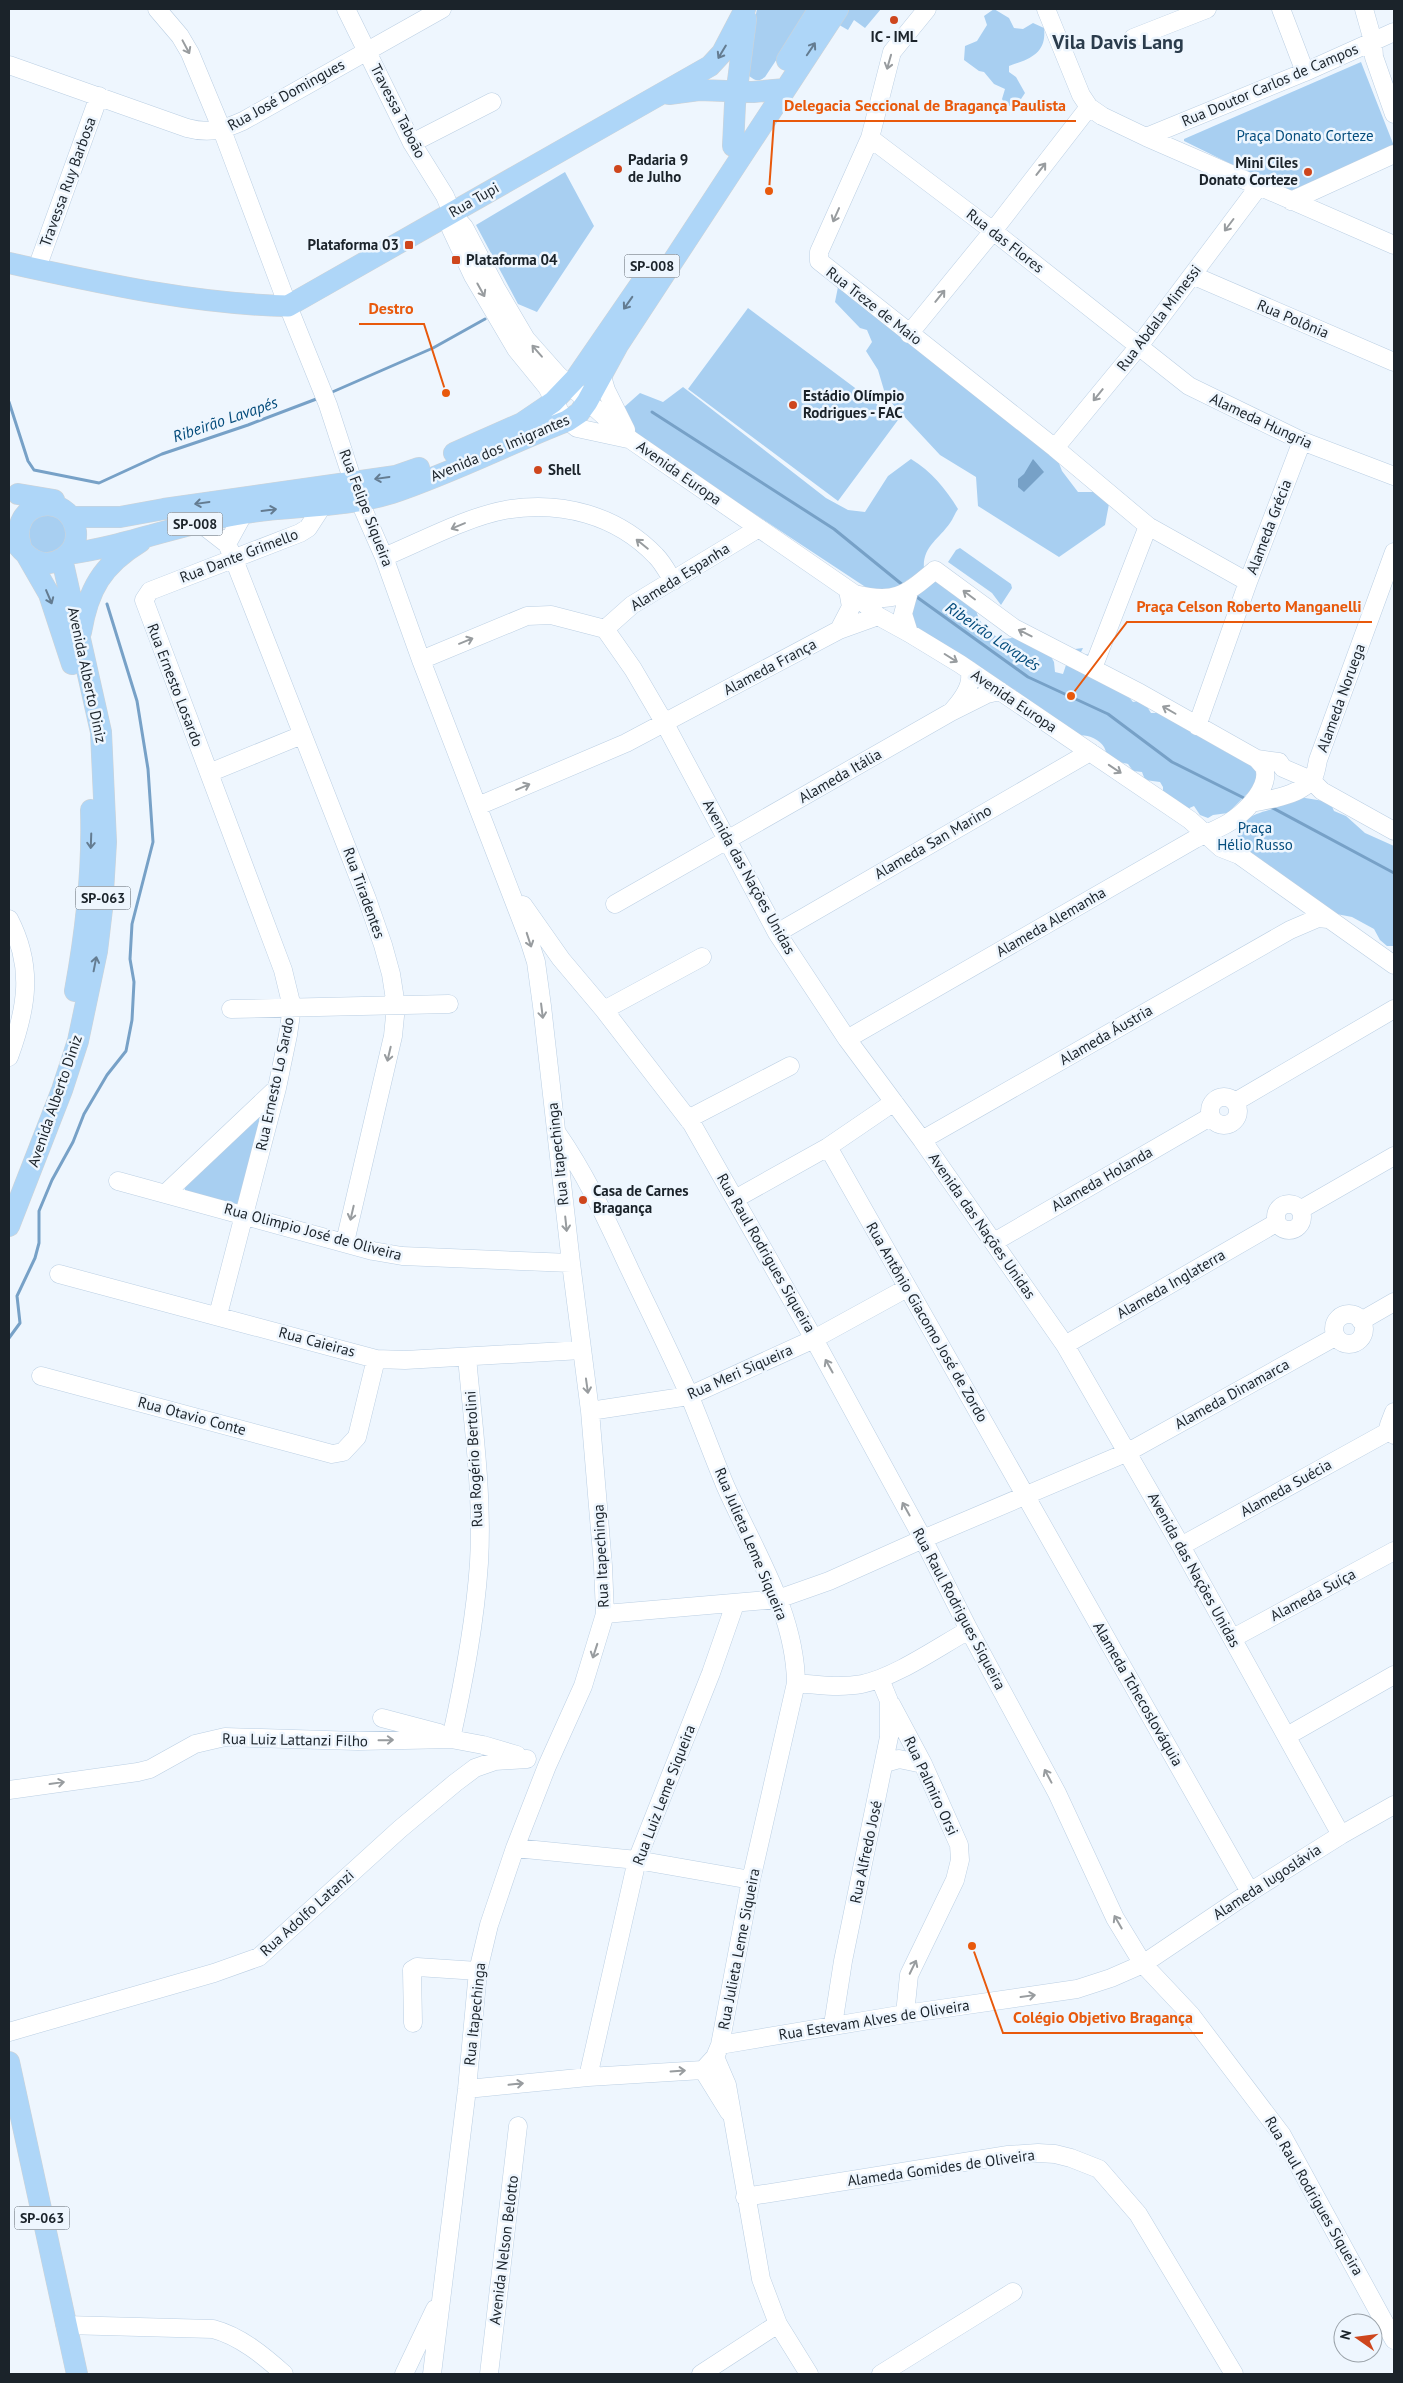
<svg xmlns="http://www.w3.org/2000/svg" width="1403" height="2383" viewBox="0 0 1403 2383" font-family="'PT Sans',sans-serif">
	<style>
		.green { fill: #a8cff1 }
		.water { fill: #77a1c7 }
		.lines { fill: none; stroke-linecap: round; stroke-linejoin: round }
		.stream { stroke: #77a1c7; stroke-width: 3 }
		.minor-casing { stroke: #bbcfe3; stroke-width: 19 }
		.major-casing { stroke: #d1d3d4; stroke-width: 22 }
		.minor { stroke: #fff; stroke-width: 18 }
		.major { stroke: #aed6f8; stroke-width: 21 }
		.oneway { stroke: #989c9f }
		.oneway2 { stroke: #647c91 }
		.poi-dot { fill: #ce461d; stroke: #eef6fe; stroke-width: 2 }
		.labels { text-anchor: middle; stroke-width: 5; stroke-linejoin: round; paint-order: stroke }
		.shield { fill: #eef6fe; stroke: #5a626a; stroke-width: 1 }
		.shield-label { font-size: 14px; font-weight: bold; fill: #1b232a }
		.poi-label { font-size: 15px; font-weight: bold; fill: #1b232a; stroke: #eef6fe; text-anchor: start }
		.street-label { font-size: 15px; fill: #1b232a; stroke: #eef6fe }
		.park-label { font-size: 15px; fill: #054d7d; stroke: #eef6fe }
		.water-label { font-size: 16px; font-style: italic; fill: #034b7b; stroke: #eef6fe }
		.district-label { font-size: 20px; font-weight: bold; fill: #2b3c4c; stroke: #eef6fe }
		.leader { fill: none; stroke: #e8590c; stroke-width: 2 }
		.callout-dot { fill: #e8590c; stroke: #eef6fe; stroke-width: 2 }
		.callout-label { font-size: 16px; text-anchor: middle; font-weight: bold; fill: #e8590c; stroke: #eef6fe; stroke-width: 5; stroke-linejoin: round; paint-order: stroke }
	</style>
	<rect width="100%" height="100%" fill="#eef6fe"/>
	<path class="green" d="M757,9H810L765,77C758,82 756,81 749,76L747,59Z
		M842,9H881L865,28L854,20L848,30L834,22Z
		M994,9L1009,18L1014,28L1023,29L1033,23L1044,28C1047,54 1029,59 1009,66V72L1016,77L1025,93L1019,102L1010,106L1004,103L1002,99L1005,89L994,84L984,72L979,71L964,60L965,46L977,41L987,25L984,16Z
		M1361,62L1394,146L1288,192L1184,141V139Z
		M565,172L594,226L537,312L518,304L476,225Z
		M839,282L1055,453L1062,471L1078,492H1096L1109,504L1105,525L1059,557L978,506L976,477L940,455L886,397L878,370L866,351L872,342L867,330L860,328L835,302Z
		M748,308L898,420L838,501L688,389Z
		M683,387L826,498L848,510L865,512L888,476L911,459C932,472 945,488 958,509C955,513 953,519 950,523C939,539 922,547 924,569L894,589L873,592L638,437L622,409L640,393L663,402Z
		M43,510L68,523L63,550L36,555L24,530Z
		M960,548L1011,584L1012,588L1001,605L992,593L948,562L956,550Z
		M934,577L976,607C976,623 997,645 1014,637L1049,653L1054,662L1055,672L1063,674L1066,665L1064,660L1075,649L1083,648L1081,652L1083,655L1092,654L1133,702L1139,701L1146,705L1151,713H1159L1226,752L1260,765L1253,795L1247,794L1228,813L1213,815L1208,818L1200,815L1194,806L1185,810L1178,806L1176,799L1170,802L1163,796V787L1160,782L1145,780L1142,772L1133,771L1128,764C1123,762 1116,764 1112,761C1106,758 1107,752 1104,747C1099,738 1084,733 1075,736L1037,706L1016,692V690L1002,687L975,663L899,619L898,602Z
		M1299,797L1330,802L1334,811L1346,816L1365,833L1394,846V946H1387L1380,940L1374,929L1352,917L1321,911L1240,846C1229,818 1257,814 1278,807C1282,805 1283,802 1287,800C1290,798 1296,798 1299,797Z
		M257,1117L260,1118L239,1206L184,1196L186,1182Z"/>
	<path class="water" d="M1033,459L1044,472L1024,492L1018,487V479L1024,474Z"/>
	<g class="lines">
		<path class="stream" d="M330,393L433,348L485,319
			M9,402L28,461L34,470L99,483L162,454L248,425L319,398
			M652,412L834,529L904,586
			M914,595L1028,677L1108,714L1172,762L1246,799
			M1269,806L1394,873
			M9,1338L20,1323L17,1296L35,1258L39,1243V1211L52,1180L73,1142L84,1114L107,1075L126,1051L132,1020L134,982L130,959L132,924L153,842L148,769L137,701L107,604"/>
		<g class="minor-casing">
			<path id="minor" d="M157,9L180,36L190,53L222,130L288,306L328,405L359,500L384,557L421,660L529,940L536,962L542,1006L571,1263L590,1411L603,1566L605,1614L583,1686L547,1766L515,1848L489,1925L478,1971L467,2089L432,2374
				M346,9L412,143L445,196L452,213L464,227L496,288L526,339L558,375L631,440L853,593L878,616L909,633L960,664L1190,820L1221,848L1239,855L1394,965
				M927,9L892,52L870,138L819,252V261L1055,448L1148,526L1248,582
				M1046,9L1081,95L1089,107L1102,116L1146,137L1394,245
				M1281,9L1305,72
				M1364,9L1373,41L1374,57L1394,114
				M1133,38L1207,9
				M9,65L187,128C209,134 223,130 243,121L442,9
				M1146,137L1305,72L1394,32
				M870,138L993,231L1189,386L1302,441L1394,476
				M412,143L492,102
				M1291,201L1394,154
				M452,213L451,229L473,276L516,349L547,387L562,416L577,428L628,439
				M37,268L99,96
				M1192,275L1394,362
				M909,334L993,231L1089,107
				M601,373L606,390L626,430
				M1055,448L1139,346L1259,186
				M200,523L227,544L233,557L367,899L383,945L391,974L396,1006L393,1036L345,1242
				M227,544L244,513
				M384,557C420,542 467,517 505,510C560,500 617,515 656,556C663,563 668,573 673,581
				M909,592L903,614L909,633
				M854,594C895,604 904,596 935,570L1014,628L1140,693L1257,759L1279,762L1283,768L1311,780L1322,791L1394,831
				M605,629L633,669L664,722L777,933L847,1039L922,1140L1065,1345L1181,1546L1341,1835
				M605,629L632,605L759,528
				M839,630L851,607L848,590
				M421,660L527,616L551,615L605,629
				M1093,668L1148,526
				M953,710C961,701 974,684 969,670
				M1197,726L1248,582L1302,441
				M209,773L302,735
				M1252,803C1271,799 1304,795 1314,776C1316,772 1317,765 1318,760L1394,552
				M478,806L626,743L839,630L878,616
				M615,904L951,712L987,694L1000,691
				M523,905L561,959L604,1010L692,1124L814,1339L923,1539L969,1630L1057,1793L1115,1918L1143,1964L1191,2015L1282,2135L1394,2340
				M9,919C34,967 27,1008 9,1057
				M777,933L1090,752
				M231,1009L449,1004
				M604,1010L702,957
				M847,1039L1195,839C1208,832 1223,828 1234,819C1248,809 1271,786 1264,767L1257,759
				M1210 1111a14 14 0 1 1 28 0a14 14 0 1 1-28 0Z
				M1235,1102L1394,1009
				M688,1119L790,1066
				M557,1133C587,1176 608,1223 630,1270C650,1312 671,1354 690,1397C702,1426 713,1456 725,1485C753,1549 795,1611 796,1683L751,1880L720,2045L715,2057L703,2070
				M922,1140L1290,930L1318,918L1328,919
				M828,1147L1250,1892
				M118,1181L373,1251L402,1256L571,1263
				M166,1193L277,1088
				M735,1199L828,1147L894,1102
				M1276 1217a13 13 0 1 1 26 0a13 13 0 1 1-26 0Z
				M1300,1210L1394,1156
				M994,1242L1210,1117
				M59,1274L376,1359L405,1360L582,1350
				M1334 1329a15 15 0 1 1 30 0a15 15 0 1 1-30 0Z
				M218,1315L277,1088L288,1035L292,1007L283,970L144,600L150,591L300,533L308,528L323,505
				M1361,1321L1394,1302
				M1065,1345L1276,1223
				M41,1376L332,1454L343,1452L357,1437L376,1359
				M590,1411L689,1396L814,1339L907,1288
				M1394,1412L1389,1425L1394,1435
				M1181,1546L1391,1430
				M605,1614L778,1599L829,1581L923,1539L1128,1452L1335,1337
				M1233,1638L1394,1551
				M796,1683C818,1685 841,1688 862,1684C896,1677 938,1647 969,1630
				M891,1704L923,1764L959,1845L960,1860L955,1880L909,1975L905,2014
				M382,1718L439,1733
				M1287,1736L1394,1675
				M451,1739C464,1680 475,1623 479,1563C483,1494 473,1425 467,1357
				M885,1763L899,1759L923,1764
				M9,1790L138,1772L150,1769L195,1744L225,1737L358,1741L451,1739L483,1745L517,1755
				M515,1848L637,1860L751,1880
				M413,2023L412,1970L417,1967L478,1971
				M833,2025L843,1961L889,1737V1701L880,1679
				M9,2032L214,1973L259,1957L400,1829L455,1783L475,1768L495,1761L527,1759
				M720,2045L905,2014L1077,1989L1111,1978L1143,1964L1250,1892L1341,1835L1394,1805
				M715,2057L727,2085L761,2279L778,2324L809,2374
				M703,2070L729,2112
				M588,2077L637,1860L711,1673L735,1604
				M467,2089L588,2077L703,2070
				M745,2197L1008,2155L1038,2153L1055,2154L1071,2158L1099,2169L1138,2214L1234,2374
				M65,2325L213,2329C240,2336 264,2356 284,2374
				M404,2374L435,2309
				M489,2374L518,2126
				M701,2374L778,2324
				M881,2374L1013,2292"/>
		</g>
		<g class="major-casing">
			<path id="major" d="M787,60L819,9
				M669,94L699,90L753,92L785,89
				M733,146L735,104L746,19
				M9,263C101,283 193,304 288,306L710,66L722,53L745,9
				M454,453L522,423L553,402L576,378L642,282
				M18,494L54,500
				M71,517H120L164,509L396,476L419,468
				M9,536C17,544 24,555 34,560C53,570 78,554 76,532C71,489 6,500 21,547
				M26,554L49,594L72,664
				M68,554C128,546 185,522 245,513C294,505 344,508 392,493C452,473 508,444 567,421L579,413L587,402L618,345L838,9
				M81,632C88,590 102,565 140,542
				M75,991C86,931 93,870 91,810
				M9,1226L62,1090L78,1041L97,951L102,909L106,842L101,732L62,559
				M9,2062L77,2374"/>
		</g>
		<use href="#minor" class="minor"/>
		<use href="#major" class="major"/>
	</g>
	<defs><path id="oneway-shaft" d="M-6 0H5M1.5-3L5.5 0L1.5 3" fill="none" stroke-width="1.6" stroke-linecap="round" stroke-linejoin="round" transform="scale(1.25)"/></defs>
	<g class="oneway">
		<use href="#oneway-shaft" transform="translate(186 47) rotate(62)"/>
		<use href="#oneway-shaft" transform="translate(889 62) rotate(106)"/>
		<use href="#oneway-shaft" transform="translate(1041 169) rotate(-52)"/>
		<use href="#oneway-shaft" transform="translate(836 215) rotate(114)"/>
		<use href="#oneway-shaft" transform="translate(1229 225) rotate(127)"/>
		<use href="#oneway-shaft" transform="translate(481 290) rotate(61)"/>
		<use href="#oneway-shaft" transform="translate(940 296) rotate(-51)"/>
		<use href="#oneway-shaft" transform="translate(537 351) rotate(-131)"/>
		<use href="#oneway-shaft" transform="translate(1098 395) rotate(129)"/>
		<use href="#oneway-shaft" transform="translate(458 526) rotate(157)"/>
		<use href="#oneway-shaft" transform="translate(642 544) rotate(-141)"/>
		<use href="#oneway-shaft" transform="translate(969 595) rotate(-143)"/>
		<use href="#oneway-shaft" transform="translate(1025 633) rotate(-153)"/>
		<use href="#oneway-shaft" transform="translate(466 641) rotate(-22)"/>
		<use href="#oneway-shaft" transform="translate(951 658) rotate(32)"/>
		<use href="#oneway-shaft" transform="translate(1169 710) rotate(-150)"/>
		<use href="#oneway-shaft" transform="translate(1115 769) rotate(34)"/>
		<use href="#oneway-shaft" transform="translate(523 787) rotate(-23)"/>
		<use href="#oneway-shaft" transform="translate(529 940) rotate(72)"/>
		<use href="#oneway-shaft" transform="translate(542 1011) rotate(83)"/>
		<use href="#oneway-shaft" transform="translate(389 1054) rotate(103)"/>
		<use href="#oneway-shaft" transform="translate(352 1213) rotate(103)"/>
		<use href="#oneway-shaft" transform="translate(566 1224) rotate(84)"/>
		<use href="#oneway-shaft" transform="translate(829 1366) rotate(-119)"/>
		<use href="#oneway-shaft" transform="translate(587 1386) rotate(82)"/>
		<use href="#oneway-shaft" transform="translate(906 1509) rotate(-119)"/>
		<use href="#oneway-shaft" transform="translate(595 1651) rotate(108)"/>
		<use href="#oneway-shaft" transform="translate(386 1740) rotate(-1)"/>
		<use href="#oneway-shaft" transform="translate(1048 1776) rotate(-118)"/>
		<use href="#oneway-shaft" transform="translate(57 1783) rotate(-8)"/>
		<use href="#oneway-shaft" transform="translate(1118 1922) rotate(-120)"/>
		<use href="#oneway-shaft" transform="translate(913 1967) rotate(-64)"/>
		<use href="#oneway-shaft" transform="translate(1028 1996) rotate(-8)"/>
		<use href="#oneway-shaft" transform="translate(678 2071) rotate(-4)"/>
		<use href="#oneway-shaft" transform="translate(516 2084) rotate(-6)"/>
	</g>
	<g class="oneway2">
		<use href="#oneway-shaft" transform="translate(811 49) rotate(-56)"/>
		<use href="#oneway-shaft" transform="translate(722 52) rotate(121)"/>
		<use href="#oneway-shaft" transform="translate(628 303) rotate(125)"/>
		<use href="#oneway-shaft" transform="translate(382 478) rotate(172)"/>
		<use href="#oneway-shaft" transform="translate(202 503) rotate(172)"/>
		<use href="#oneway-shaft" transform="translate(269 510) rotate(-7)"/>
		<use href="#oneway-shaft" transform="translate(49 597) rotate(67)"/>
		<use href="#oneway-shaft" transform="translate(91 841) rotate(92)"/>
		<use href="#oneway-shaft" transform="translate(95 964) rotate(-79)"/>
	</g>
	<g class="poi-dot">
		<circle cx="894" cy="20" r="5"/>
		<circle cx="618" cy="169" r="5"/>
		<circle cx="1308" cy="172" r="5"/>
		<rect x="404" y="240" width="10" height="10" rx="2.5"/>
		<rect x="451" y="255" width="10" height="10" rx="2.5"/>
		<circle cx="793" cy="405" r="5"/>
		<circle cx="538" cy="470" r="5"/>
		<circle cx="583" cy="1200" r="5"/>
	</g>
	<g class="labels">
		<g class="shield">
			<rect x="624.5" y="254.5" width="55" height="23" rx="4"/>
			<rect x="167.5" y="512.5" width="55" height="23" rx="4"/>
			<rect x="75.5" y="886.5" width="55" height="23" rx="4"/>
			<rect x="14.5" y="2206.5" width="55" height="23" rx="4"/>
		</g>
		<g class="shield-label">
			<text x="652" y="271">SP-008</text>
			<text x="195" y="529">SP-008</text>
			<text x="103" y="903">SP-063</text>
			<text x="42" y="2223">SP-063</text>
		</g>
		<g class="poi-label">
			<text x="894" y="42" text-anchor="middle">IC - IML</text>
			<text x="628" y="165">Padaria 9<tspan x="628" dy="17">de Julho</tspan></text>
			<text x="1298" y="168" text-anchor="end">Mini Ciles<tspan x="1298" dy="17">Donato Corteze</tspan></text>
			<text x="399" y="250" text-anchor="end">Plataforma 03</text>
			<text x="466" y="265">Plataforma 04</text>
			<text x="803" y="401">Estádio Olímpio<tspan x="803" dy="17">Rodrigues - FAC</tspan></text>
			<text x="548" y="475">Shell</text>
			<text x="593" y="1196">Casa de Carnes<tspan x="593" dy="17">Bragança</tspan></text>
		</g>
		<g class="street-label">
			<text transform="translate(1270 85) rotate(-23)" y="5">Rua Doutor Carlos de Campos</text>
			<text transform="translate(286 95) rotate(-29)" y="5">Rua José Domingues</text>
			<text transform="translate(398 111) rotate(63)" y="5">Travessa Taboão</text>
			<text transform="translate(68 182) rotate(-70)" y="5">Travessa Ruy Barbosa</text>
			<text transform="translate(474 200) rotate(-30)" y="5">Rua Tupi</text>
			<text transform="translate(1005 241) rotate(38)" y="5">Rua das Flores</text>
			<text transform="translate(874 306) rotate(38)" y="5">Rua Treze de Maio</text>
			<text transform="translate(1159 318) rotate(-53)" y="5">Rua Abdala Mimessi</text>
			<text transform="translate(1293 319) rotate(23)" y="5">Rua Polônia</text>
			<text transform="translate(1261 421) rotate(25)" y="5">Alameda Hungria</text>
			<text transform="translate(500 448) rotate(-23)" y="5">Avenida dos Imigrantes</text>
			<text transform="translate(679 473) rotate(35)" y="5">Avenida Europa</text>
			<text transform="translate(366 508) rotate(69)" y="5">Rua Felipe Siqueira</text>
			<text transform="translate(1269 527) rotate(-69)" y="5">Alameda Grécia</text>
			<text transform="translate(239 556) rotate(-21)" y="5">Rua Dante Grimello</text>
			<text transform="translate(680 577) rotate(-32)" y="5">Alameda Espanha</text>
			<text transform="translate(770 667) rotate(-28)" y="5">Alameda França</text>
			<text transform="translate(87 675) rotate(78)" y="5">Avenida Alberto Diniz</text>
			<text transform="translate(175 685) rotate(69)" y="5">Rua Ernesto Losardo</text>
			<text transform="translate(1341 698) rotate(-70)" y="5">Alameda Noruega</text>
			<text transform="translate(1014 701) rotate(34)" y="5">Avenida Europa</text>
			<text transform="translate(840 776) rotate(-30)" y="5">Alameda Itália</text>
			<text transform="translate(933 842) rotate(-30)" y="5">Alameda San Marino</text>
			<text transform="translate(749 877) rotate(61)" y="5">Avenida das Nações Unidas</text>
			<text transform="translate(364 893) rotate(70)" y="5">Rua Tiradentes</text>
			<text transform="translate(1051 922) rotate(-30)" y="5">Alameda Alemanha</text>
			<text transform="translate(1106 1035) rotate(-30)" y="5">Alameda Áustria</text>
			<text transform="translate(275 1084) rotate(-78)" y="5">Rua Ernesto Lo Sardo</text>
			<text transform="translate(55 1101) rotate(-71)" y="5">Avenida Alberto Diniz</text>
			<text transform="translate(558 1154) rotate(-96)" y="5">Rua Itapechinga</text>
			<text transform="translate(1102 1179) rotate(-30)" y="5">Alameda Holanda</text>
			<text transform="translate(982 1226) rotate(55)" y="5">Avenida das Nações Unidas</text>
			<text transform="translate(313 1232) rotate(15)" y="5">Rua Olimpio José de Oliveira</text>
			<text transform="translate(766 1253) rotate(60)" y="5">Rua Raul Rodrigues Siqueira</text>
			<text transform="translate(1171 1284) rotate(-30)" y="5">Alameda Inglaterra</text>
			<text transform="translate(927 1322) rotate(60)" y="5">Rua Antônio Giacomo José de Zordo</text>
			<text transform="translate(317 1342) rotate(15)" y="5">Rua Caieiras</text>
			<text transform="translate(740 1372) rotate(-24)" y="5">Rua Meri Siqueira</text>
			<text transform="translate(1232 1394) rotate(-29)" y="5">Alameda Dinamarca</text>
			<text transform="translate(192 1416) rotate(15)" y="5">Rua Otavio Conte</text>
			<text transform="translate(474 1459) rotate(-93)" y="5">Rua Rogério Bertolini</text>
			<text transform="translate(1286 1488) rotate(-29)" y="5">Alameda Suécia</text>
			<text transform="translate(751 1544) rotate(67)" y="5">Rua Julieta Leme Siqueira</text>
			<text transform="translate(601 1556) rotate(-93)" y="5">Rua Itapechinga</text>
			<text transform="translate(1194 1570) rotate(61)" y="5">Avenida das Nações Unidas</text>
			<text transform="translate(1313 1595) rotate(-28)" y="5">Alameda Suíça</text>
			<text transform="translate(959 1609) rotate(62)" y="5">Rua Raul Rodrigues Siqueira</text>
			<text transform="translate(1138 1694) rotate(60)" y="5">Alameda Tchecoslováquia</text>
			<text transform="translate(295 1740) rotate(1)" y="5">Rua Luiz Lattanzi Filho</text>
			<text transform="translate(931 1786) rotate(65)" y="5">Rua Palmiro Orsi</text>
			<text transform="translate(664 1795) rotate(-69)" y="5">Rua Luiz Leme Siqueira</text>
			<text transform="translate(866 1852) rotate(-78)" y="5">Rua Alfredo José</text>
			<text transform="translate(1267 1882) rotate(-33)" y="5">Alameda Iugoslávia</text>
			<text transform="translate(307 1913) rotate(-42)" y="5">Rua Adolfo Latanzi</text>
			<text transform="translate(739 1949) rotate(-79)" y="5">Rua Julieta Leme Siqueira</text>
			<text transform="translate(475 2014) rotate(-84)" y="5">Rua Itapechinga</text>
			<text transform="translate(874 2020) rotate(-9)" y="5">Rua Estevam Alves de Oliveira</text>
			<text transform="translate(941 2168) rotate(-8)" y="5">Alameda Gomides de Oliveira</text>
			<text transform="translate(1314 2196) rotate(60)" y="5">Rua Raul Rodrigues Siqueira</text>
			<text transform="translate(504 2250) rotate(-83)" y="5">Avenida Nelson Belotto</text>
		</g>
		<g class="park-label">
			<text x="1305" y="141">Praça Donato Corteze</text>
			<text x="1255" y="833">Praça<tspan x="1255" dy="17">Hélio Russo</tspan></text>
		</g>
		<g class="water-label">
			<text transform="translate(225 419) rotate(-19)" y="6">Ribeirão Lavapés</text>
			<text transform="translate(993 636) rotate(34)" y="6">Ribeirão Lavapés</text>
		</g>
		<g class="district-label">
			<text x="1118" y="49">Vila Davis Lang</text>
		</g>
	</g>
	<path class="leader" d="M769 191L774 121H1076M446 393L424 324H359M1071 696L1127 622H1372M972 1946L1003 2033H1203"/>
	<g class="callout-dot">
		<circle cx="769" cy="191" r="5"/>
		<circle cx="446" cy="393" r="5"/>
		<circle cx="1071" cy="696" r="5"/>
		<circle cx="972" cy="1946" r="5"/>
	</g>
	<g class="callout-label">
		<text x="925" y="111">Delegacia Seccional de Bragança Paulista</text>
		<text x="391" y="314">Destro</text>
		<text x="1249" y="612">Praça Celson Roberto Manganelli</text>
		<text x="1103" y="2023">Colégio Objetivo Bragança</text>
	</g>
	<rect width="1403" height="2383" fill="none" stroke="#1b232a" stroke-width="20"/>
	<g transform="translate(1358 2338) rotate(284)"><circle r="24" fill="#eef6fe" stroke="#9aa2a9"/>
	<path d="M0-4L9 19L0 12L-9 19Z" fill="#ce461d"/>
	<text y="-8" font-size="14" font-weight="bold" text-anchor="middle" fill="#1b232a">N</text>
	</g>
</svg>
